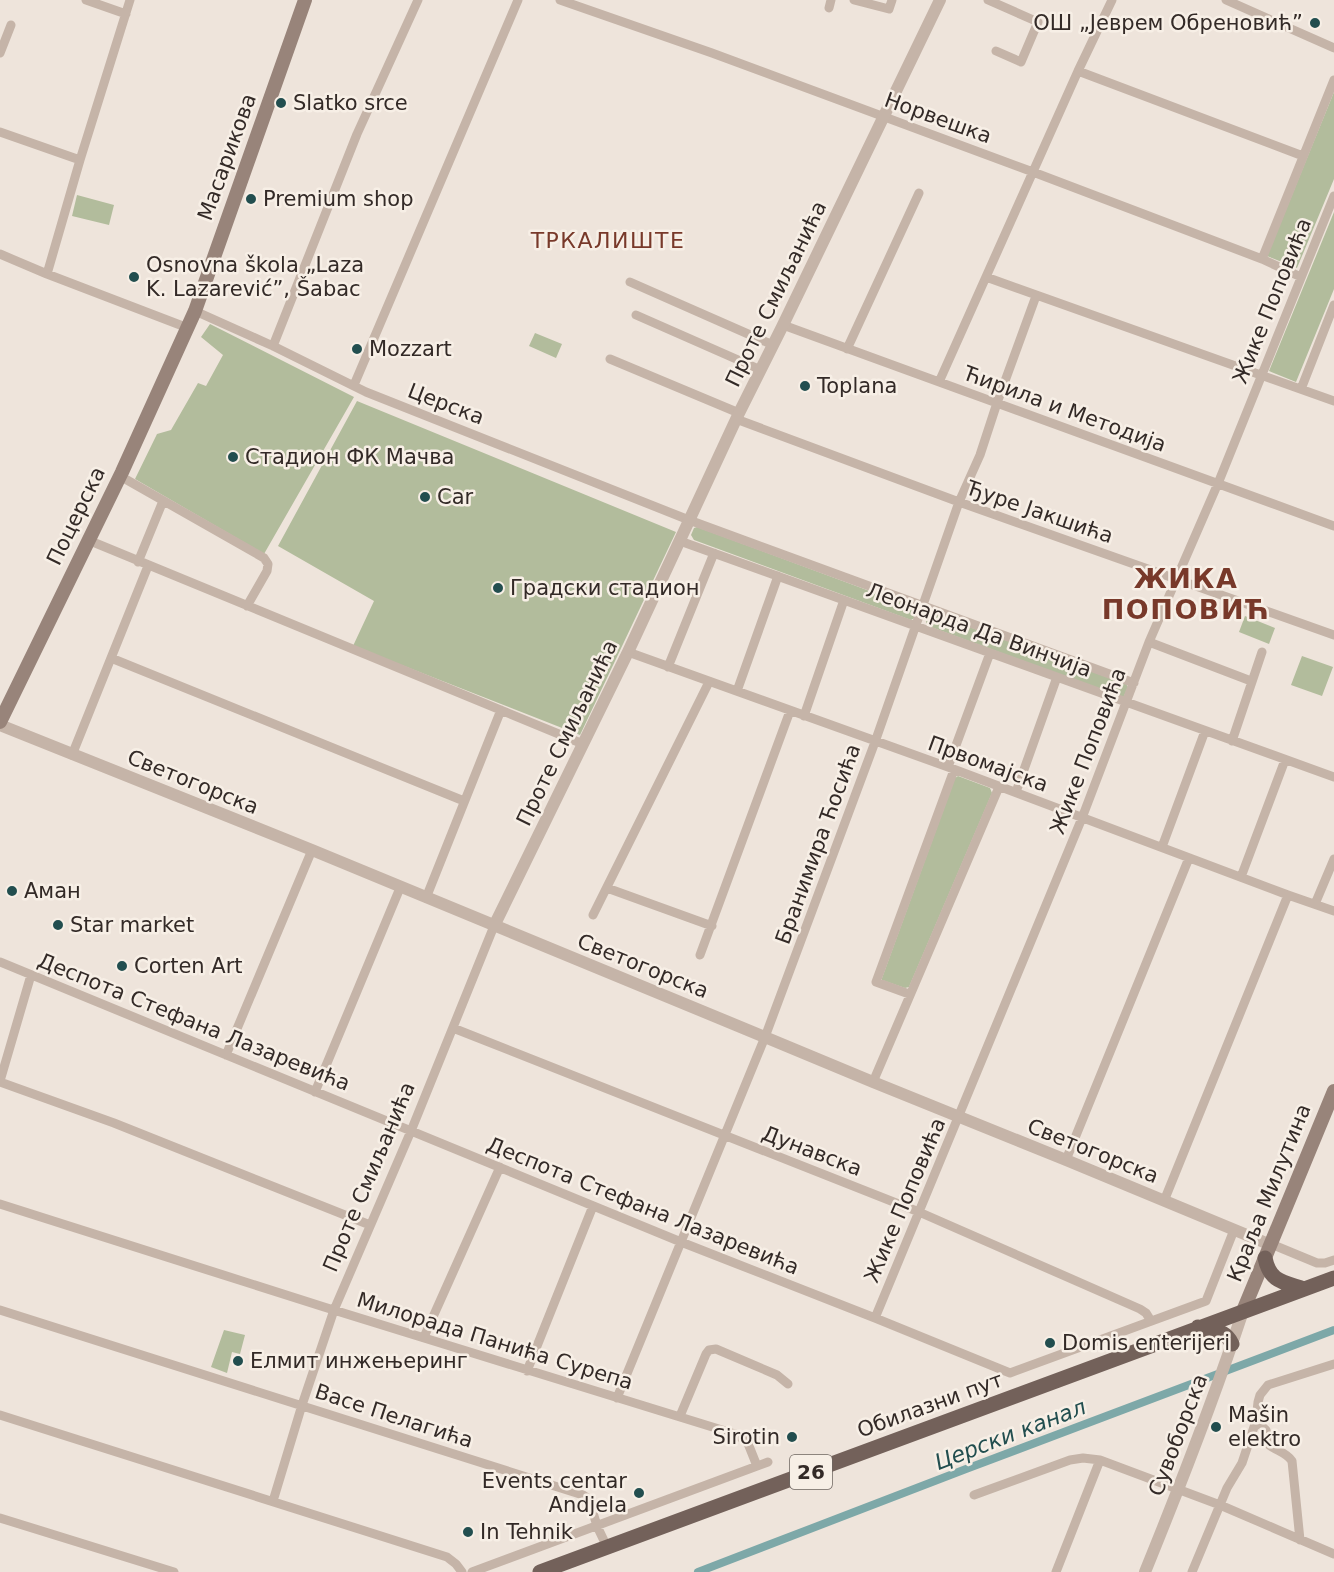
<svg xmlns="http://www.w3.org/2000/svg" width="1334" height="1572" viewBox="0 0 1334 1572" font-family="'DejaVu Sans',sans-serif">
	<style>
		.green { fill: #b2bc9c }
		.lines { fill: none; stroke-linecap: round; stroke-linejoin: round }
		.canal { stroke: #7da8a8; stroke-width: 8 }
		.minor { stroke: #c5b4a8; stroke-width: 9 }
		.tertiary { stroke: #c5b4a8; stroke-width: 12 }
		.secondary { stroke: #98847a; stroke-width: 14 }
		.primary { stroke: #73615a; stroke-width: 15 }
		.poi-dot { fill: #224e4f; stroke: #f7efe6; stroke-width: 2 }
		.labels { text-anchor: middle; stroke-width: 5; stroke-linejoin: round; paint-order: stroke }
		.shield { fill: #f7efe6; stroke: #6e6560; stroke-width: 1.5 }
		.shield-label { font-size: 20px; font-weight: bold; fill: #332a27 }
		.poi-label { font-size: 21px; fill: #332a27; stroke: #f7efe6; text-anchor: start }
		.street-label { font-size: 21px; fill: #332a27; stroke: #f7efe6 }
		.neighbourhood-label { font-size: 22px; letter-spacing: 1.5px; fill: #78392a; stroke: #f7efe6 }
		.water-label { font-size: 22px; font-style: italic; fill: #224e4f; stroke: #f7efe6 }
		.district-label { font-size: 27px; font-weight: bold; letter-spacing: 1.5px; fill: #78392a; stroke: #f7efe6 }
	</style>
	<rect width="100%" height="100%" fill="#eee4db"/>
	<path class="green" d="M1334,92V179L1297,268L1267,256Z
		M77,195L114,205L109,225L72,216Z
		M1334,212V289L1296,382L1269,371Z
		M210,324L354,397L264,554L135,479L157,434L171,430L198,383L206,386L223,355L201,337Z
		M535,333L562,344L556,358L529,346Z
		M357,401L676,532L580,735L353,646L374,601L278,546Z
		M697,527L918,609L915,618L911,620L694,540L691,535L694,528Z
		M934,614L1126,684L1128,687L1124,696L1121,697L928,626L926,622L927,619Z
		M1245,616L1275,628L1269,644L1239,632Z
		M1302,656L1333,667L1322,696L1291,685Z
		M958,776L990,788L992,793L909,987L905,988L882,980V978L955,778Z
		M224,1330L245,1335L240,1354L232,1352L227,1373L211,1367Z"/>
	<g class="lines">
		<path class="canal" d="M698,1572L966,1469L1334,1330"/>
		<path class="minor" d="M86,0L126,14
			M560,0L712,53L1033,172L1262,259L1301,277
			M854,0L889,9L892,0
			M988,0L1038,22L1021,62L996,51
			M1226,0L1334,48
			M829,8L831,0
			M0,53L11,25
			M1078,71L1303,156
			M0,132L80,160
			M0,254L47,274L188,328
			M1262,259L1334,80
			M47,274L80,160L130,0
			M986,277L1334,401
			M630,282L773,345
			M195,311L273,346L366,392L689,520L1134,683
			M636,315L761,370
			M783,325L1334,526
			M273,346L357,134L418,0
			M847,349L919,193
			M610,359L739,413
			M939,382L1078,71L1112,0
			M354,385L518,0
			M1301,389L1334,305
			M736,419L959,502L1334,635
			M120,476L264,558L268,564L267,571L247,606
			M88,540L583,744
			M680,541L1334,777
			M138,562L163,501
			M1149,642L1251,681
			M628,652L948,767L1288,895L1334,911
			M111,658L464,801
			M668,667L714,553
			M737,691L778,576
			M804,716L844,600
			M1232,741L1262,652
			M72,755L148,566
			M948,767L990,653
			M1016,792L1057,677
			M1162,847L1205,731
			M1241,877L1285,760
			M607,888L712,926
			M426,898L501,710
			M1315,904L1334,859
			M593,915L709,682
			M700,955L790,711
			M0,962L681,1242L875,1318L1010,1373L1206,1301L1234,1230
			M909,994L876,982L954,770
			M453,1028L919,1212L1140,1309L1146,1313L1151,1321
			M226,1055L312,850
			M0,1081L31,975
			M0,1082L114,1123L370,1225
			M873,1082L999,787
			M315,1092L400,888
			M1066,1160L1189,858
			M1164,1201L1288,895
			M0,1204L324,1307L735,1434L747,1441L757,1466
			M1271,1244L1317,1263H1325L1334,1260
			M0,1310L583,1495L589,1499L597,1526L607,1547
			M875,1318L1082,818L1149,642L1219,481L1334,196
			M424,1337L500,1167
			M527,1371L593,1206
			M617,1398L765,1037L875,742L959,502L980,455L997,403L1036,296
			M0,1415L447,1557L456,1564L462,1572
			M680,1416L706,1354L709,1350L716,1349L777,1375L788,1384
			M1256,1421L1266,1430L1268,1444C1276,1451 1286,1452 1292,1461L1300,1540
			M974,1495L1070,1460L1083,1458L1100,1460L1220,1505L1334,1554
			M273,1501L302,1405L334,1310L411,1131L494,926
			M0,1518L174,1572
			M472,1572L768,1462
			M1056,1572L1100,1460
			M1192,1572L1227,1488L1242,1463L1256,1421L1258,1402L1260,1395L1268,1385L1334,1364"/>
		<path class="tertiary" d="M0,725L312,850L772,1040L873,1082L1066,1160L1271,1245
			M494,926L628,652L739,413L782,327L940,0
			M1145,1572C1180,1486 1214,1399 1243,1311"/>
		<path class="secondary" d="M0,722L122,472L195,311L305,0
			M1243,1311L1334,1091"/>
		<path class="primary" d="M1265,1258C1270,1282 1283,1282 1304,1289
			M1198,1327C1213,1335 1223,1326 1232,1344
			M540,1572L1334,1278"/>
	</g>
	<g class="poi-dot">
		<circle cx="1315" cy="23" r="6"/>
		<circle cx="281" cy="103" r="6"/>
		<circle cx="251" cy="199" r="6"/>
		<circle cx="134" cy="277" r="6"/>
		<circle cx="357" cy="349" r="6"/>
		<circle cx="805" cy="386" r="6"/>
		<circle cx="233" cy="457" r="6"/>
		<circle cx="425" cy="497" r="6"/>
		<circle cx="498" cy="588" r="6"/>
		<circle cx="12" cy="891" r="6"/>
		<circle cx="58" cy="925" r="6"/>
		<circle cx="122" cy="966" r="6"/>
		<circle cx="1050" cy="1343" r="6"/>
		<circle cx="238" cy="1361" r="6"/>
		<circle cx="1216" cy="1427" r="6"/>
		<circle cx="792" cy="1437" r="6"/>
		<circle cx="639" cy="1493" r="6"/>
		<circle cx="468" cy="1532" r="6"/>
	</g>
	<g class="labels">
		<rect class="shield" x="790" y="1455" width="42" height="34" rx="4.5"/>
		<g class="shield-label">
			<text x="811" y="1479">26</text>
		</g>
		<g class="poi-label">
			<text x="1303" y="30" text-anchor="end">ОШ „Јеврем Обреновић”</text>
			<text x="293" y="110">Slatko srce</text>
			<text x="263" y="206">Premium shop</text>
			<text x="146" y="272">Osnovna škola „Laza<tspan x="146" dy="24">K. Lazarević”, Šabac</tspan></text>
			<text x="369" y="356">Mozzart</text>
			<text x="817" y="393">Toplana</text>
			<text x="245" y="464">Стадион ФК Мачва</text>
			<text x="437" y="504">Car</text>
			<text x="510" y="595">Градски стадион</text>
			<text x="24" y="898">Аман</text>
			<text x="70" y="932">Star market</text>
			<text x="134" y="973">Corten Art</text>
			<text x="1062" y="1350">Domis enterijeri</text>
			<text x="250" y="1368">Елмит инжењеринг</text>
			<text x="1228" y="1422">Mašin<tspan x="1228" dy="24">elektro</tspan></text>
			<text x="780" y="1444" text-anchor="end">Sirotin</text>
			<text x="627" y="1488" text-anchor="end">Events centar<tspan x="627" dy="24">Andjela</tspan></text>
			<text x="480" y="1539">In Tehnik</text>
		</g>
		<g class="street-label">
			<text transform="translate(938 118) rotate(20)" y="7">Норвешка</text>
			<text transform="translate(227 157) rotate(-70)" y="7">Масарикова</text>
			<text transform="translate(776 294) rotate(-64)" y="7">Проте Смиљанића</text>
			<text transform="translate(1272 301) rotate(-68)" y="7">Жике Поповића</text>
			<text transform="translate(446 404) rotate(21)" y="7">Церска</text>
			<text transform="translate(1065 409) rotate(20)" y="7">Ћирила и Методија</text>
			<text transform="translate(1040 512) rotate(19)" y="7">Ђуре Јакшића</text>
			<text transform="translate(76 516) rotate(-64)" y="7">Поцерска</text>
			<text transform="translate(979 630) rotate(20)" y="7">Леонарда Да Винчија</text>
			<text transform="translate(567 733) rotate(-64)" y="7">Проте Смиљанића</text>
			<text transform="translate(1088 751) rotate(-69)" y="7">Жике Поповића</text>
			<text transform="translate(988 764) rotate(20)" y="7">Првомајска</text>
			<text transform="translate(193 782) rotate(22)" y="7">Светогорска</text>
			<text transform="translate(818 844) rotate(-70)" y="7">Бранимира Ћосића</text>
			<text transform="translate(643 966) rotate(22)" y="7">Светогорска</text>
			<text transform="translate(194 1022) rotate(22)" y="7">Деспота Стефана Лазаревића</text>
			<text transform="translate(812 1151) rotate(21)" y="7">Дунавска</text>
			<text transform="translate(1093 1151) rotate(22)" y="7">Светогорска</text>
			<text transform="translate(369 1177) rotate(-67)" y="7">Проте Смиљанића</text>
			<text transform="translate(1269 1193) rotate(-68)" y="7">Краља Милутина</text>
			<text transform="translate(905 1200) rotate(-67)" y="7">Жике Поповића</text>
			<text transform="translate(643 1206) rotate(22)" y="7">Деспота Стефана Лазаревића</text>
			<text transform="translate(495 1341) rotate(17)" y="7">Милорада Панића Сурепа</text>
			<text transform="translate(930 1405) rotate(-20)" y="7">Обилазни пут</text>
			<text transform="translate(394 1416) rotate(18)" y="7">Васе Пелагића</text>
			<text transform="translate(1178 1435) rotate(-69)" y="7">Сувоборска</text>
		</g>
		<g class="neighbourhood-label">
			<text x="608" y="248">ТРКАЛИШТЕ</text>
		</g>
		<g class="water-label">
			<text transform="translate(1010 1434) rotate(-21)" y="8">Церски канал</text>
		</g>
		<g class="district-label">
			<text x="1186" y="588">ЖИКА<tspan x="1186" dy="31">ПОПОВИЋ</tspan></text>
		</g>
	</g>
</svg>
